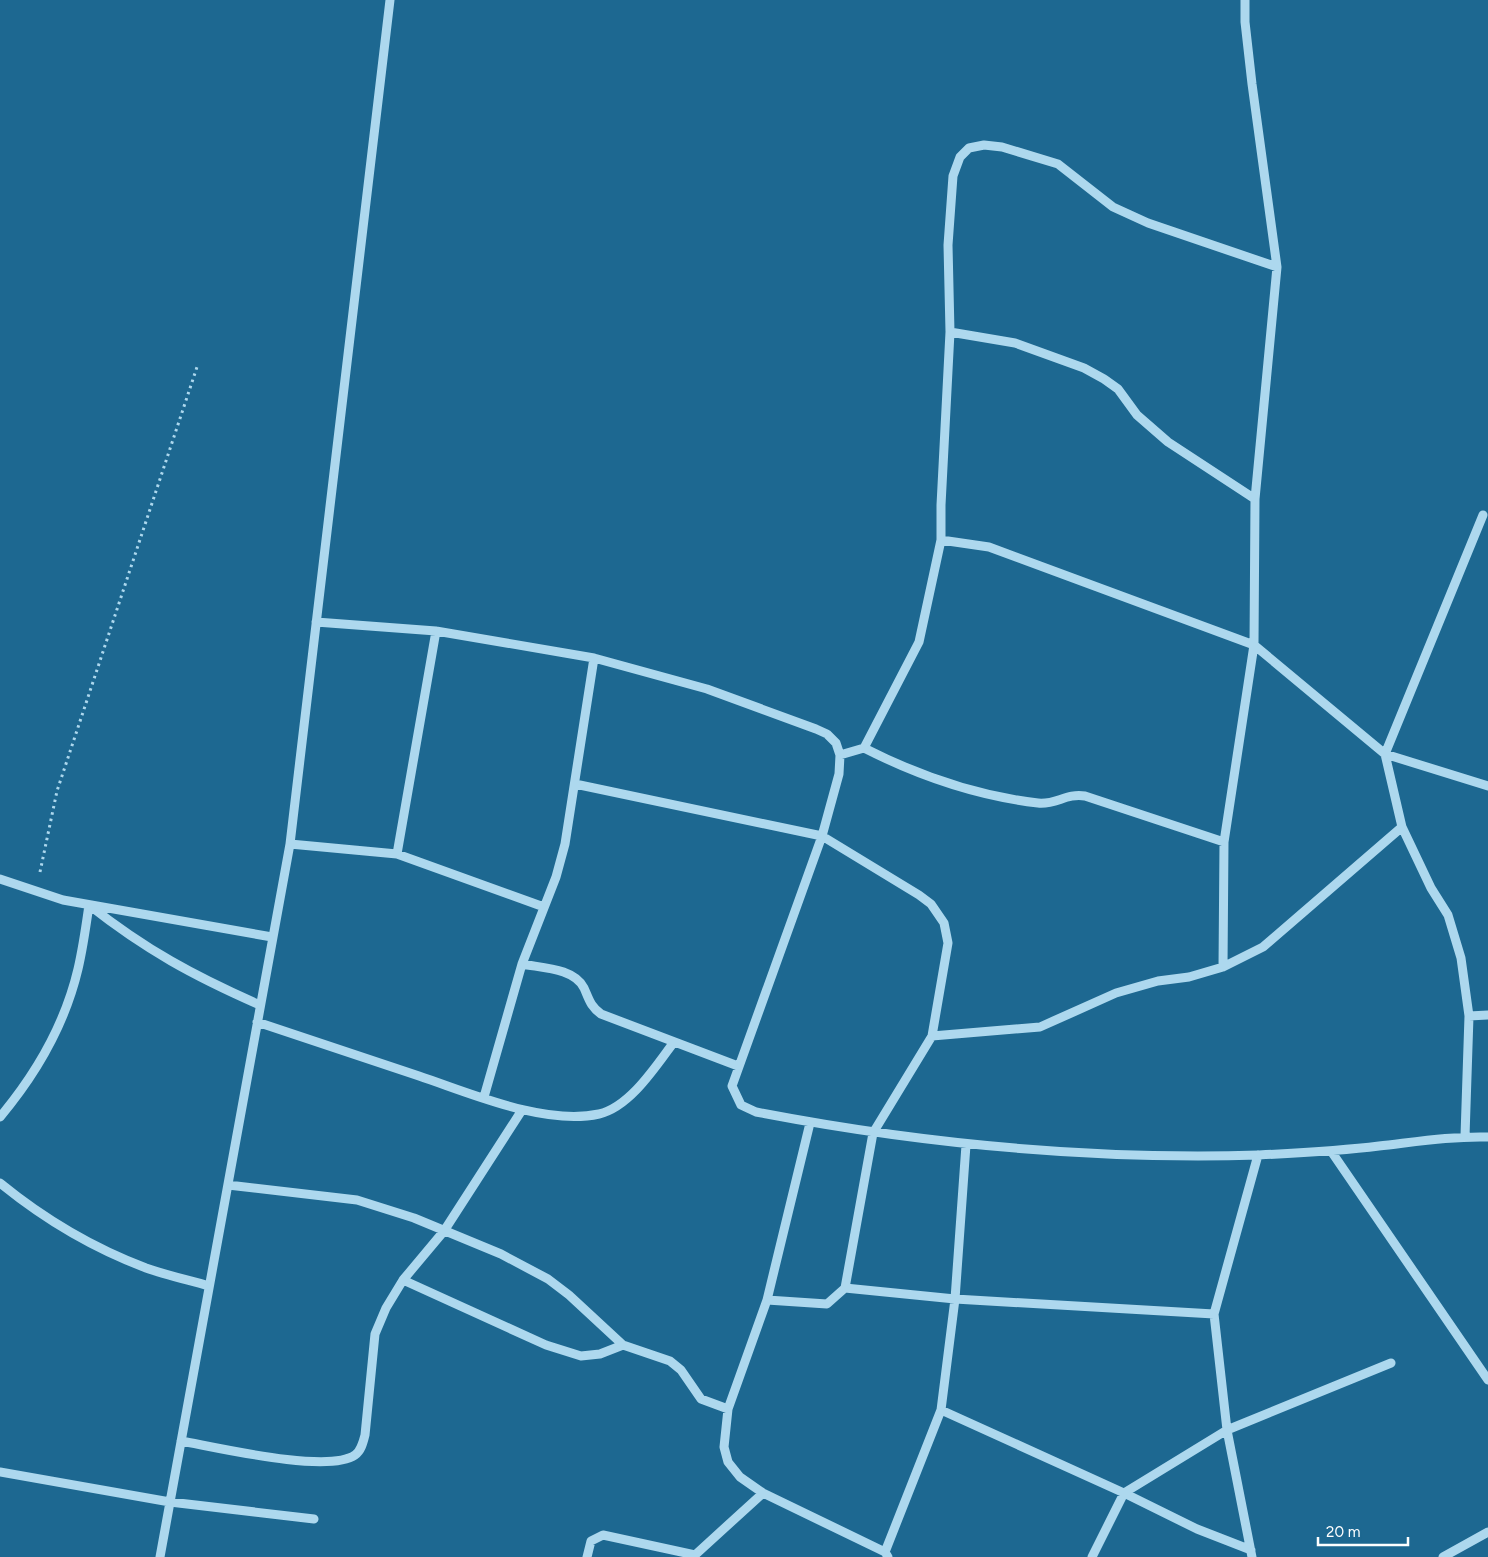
<svg xmlns="http://www.w3.org/2000/svg" width="1488" height="1557" viewBox="0 0 1488 1557" font-family="Figtree,sans-serif">
	<style>
		.lines { fill: none; stroke-linecap: round; stroke-linejoin: round }
		.path { stroke: #add8ee; stroke-width: 3; stroke-dasharray: 2.5 4; stroke-linecap: butt }
		.minor { stroke: #add8ee; stroke-width: 9 }
	</style>
	<rect width="100%" height="100%" fill="#1d6891"/>
	<g class="lines">
		<path class="path" d="M40,872L57,791L197,367"/>
		<path class="minor" d="M950,332L1015,343L1084,368L1104,379L1118,389L1137,415L1168,442L1255,499
			M941,540L989,547L1254,645L1385,754L1488,786
			M316,622L436,631L594,658L707,689L816,729L827,734L836,743L840,755L839,774L822,836L732,1086L741,1105L756,1112C922,1144 1090,1160 1259,1155C1299,1153 1339,1151 1379,1146C1415,1142 1452,1136 1488,1137
			M864,748C917,775 978,796 1038,803C1056,805 1066,793 1085,796L1224,842
			M840,755L864,748L919,642L941,540V505L950,332L948,245L953,176L960,157L969,148L984,145L1002,147L1058,164L1113,207L1148,223L1277,267
			M575,784L822,836L919,895L931,904L944,923L948,943L932,1036L873,1133L845,1288L827,1304L767,1300
			M290,844L397,854L544,907
			M397,854L436,631
			M0,879L63,900L272,937
			M522,964C542,968 574,968 584,988C589,999 590,1006 601,1014L738,1066
			M1223,967L1224,842L1254,645L1255,499L1277,267L1252,84L1245,22V0
			M1469,1016L1488,1015
			M257,1022C311,1040 365,1058 419,1076C470,1093 545,1126 599,1114C630,1107 656,1066 674,1042
			M932,1036L1040,1027L1116,993L1158,981L1189,977L1223,967L1263,947L1402,827
			M484,1097L522,964L556,877L565,844L594,658
			M0,1117C36,1074 65,1024 78,969C83,948 86,926 89,905C146,950 194,976 260,1005
			M810,1123L767,1300L728,1409L724,1447L728,1462L740,1477L763,1493L885,1552L888,1557
			M1465,1136L1469,1016L1461,958L1448,915L1431,888L1402,827L1385,754L1483,515
			M1331,1151L1488,1380
			M0,1183C44,1219 93,1248 146,1268C166,1275 188,1280 209,1286
			M228,1185L357,1200L414,1218L501,1254L548,1279L569,1295L623,1345L670,1361L681,1370L701,1399L728,1409
			M403,1280L546,1345L581,1356L600,1354L623,1345
			M845,1288L955,1299L1214,1314
			M941,1410L1124,1493L1197,1529L1251,1550
			M181,1441C215,1447 328,1474 355,1455C361,1451 363,1443 365,1435L375,1334L386,1308L403,1280L444,1231L522,1110
			M0,1472L170,1502L314,1519
			M885,1552L941,1410L955,1299L966,1145
			M695,1555L763,1493
			M160,1557L290,844L390,0
			M587,1557L591,1541L603,1535L695,1555L694,1557
			M1092,1557L1124,1493L1227,1430L1391,1363
			M1252,1557L1227,1430L1214,1314L1258,1155
			M1443,1557L1488,1532"/>
	</g>
	<path d="M1318 1537v8h90v-8" fill="none" stroke="#ffffff" stroke-width="2.5"/>
	<text x="1326" y="1537" font-size="15" fill="#ffffff" stroke="#1d6891" stroke-width="4" paint-order="stroke">20 m</text>
</svg>
